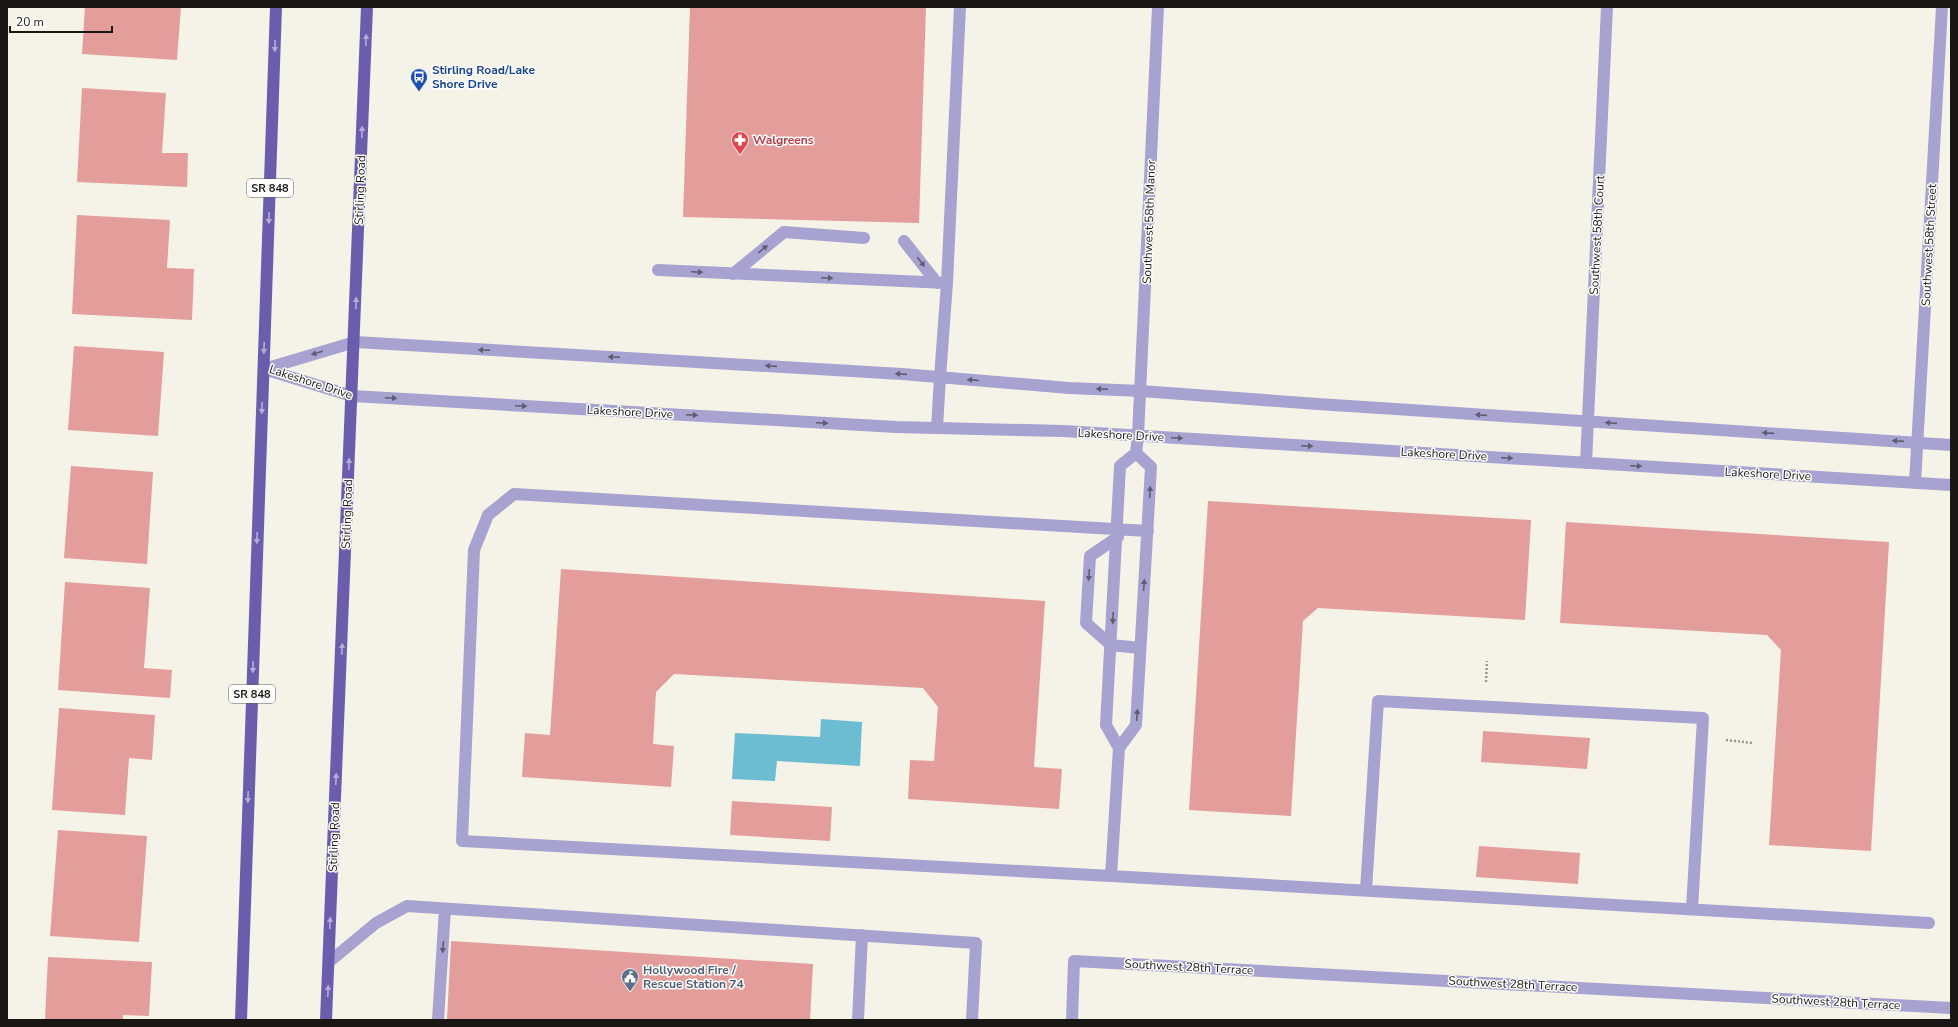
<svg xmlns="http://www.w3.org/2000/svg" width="1958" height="1027" viewBox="0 0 1958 1027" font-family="'Nunito Sans',sans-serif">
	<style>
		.water { fill: #6cbcd2 }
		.building { fill: #e39d9a }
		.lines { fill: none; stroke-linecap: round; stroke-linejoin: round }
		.path { stroke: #98968f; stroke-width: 2.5; stroke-dasharray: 2 2; stroke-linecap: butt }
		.service { stroke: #a7a2d0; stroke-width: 12 }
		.minor { stroke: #a7a2d0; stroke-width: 12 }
		.primary { stroke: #6a5dae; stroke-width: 12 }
		.oneway { fill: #b4aed6 }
		.oneway2 { fill: #605c72 }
		.labels { text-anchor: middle; stroke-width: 3; stroke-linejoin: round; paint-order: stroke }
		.shield { fill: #fff; stroke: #5d5d5a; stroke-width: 1 }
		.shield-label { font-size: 11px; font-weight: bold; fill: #181714 }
		.transit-label { font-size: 12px; font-weight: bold; fill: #164399; stroke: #fff; text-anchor: start }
		.health-label { font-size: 12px; font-weight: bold; fill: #be3a42; stroke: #fff; text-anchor: start }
		.street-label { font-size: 12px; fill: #181714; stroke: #fff }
		.service-label { font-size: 12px; font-weight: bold; fill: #4e5e75; stroke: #fff; text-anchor: start }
	</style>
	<rect width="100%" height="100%" fill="#f5f3e8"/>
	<path class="water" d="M821,719L862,722L860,766L777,761L775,781L732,779L735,733L820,737Z"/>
	<path class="building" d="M85,7H181L177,60L82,54Z
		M690,7H926L919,223L683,217Z
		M82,88L166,93L162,153H188L187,187L77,182Z
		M77,215L170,220L167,268L194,269L192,320L72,314Z
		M74,346L164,352L158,436L68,430Z
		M71,466L153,472L147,564L64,558Z
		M1208,501L1531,520L1525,620L1318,608L1303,621L1291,816L1189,810Z
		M1566,522L1889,542L1871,851L1769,845L1781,650L1767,635L1560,623Z
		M561,569L1045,601L1034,767L1062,769L1059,809L908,799L910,760L934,761L938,707L923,688L674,674L656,692L653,744L674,746L671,787L522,777L525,733L550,735Z
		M65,582L150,588L144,668L172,670L170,698L58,690Z
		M59,708L155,715L152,760L129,758L125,815L52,810Z
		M1483,731L1590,738L1587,769L1481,762Z
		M732,801L832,807L830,841L730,835Z
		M58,830L147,836L139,942L50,936Z
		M1479,846L1580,853L1578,884L1476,877Z
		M451,941L813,964L810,1020H447Z
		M48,957L152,962L149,1016L123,1015V1020H45Z"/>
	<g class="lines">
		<path class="path" d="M1486,682L1487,661
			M1726,740L1753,743"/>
		<path class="service" d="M904,241L937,283
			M658,270L947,283
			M733,274L784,232L864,238
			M940,377L947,283L960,7
			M1136,453L1151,467L1136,725L1119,748L1111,876L1929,923
			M1118,537L1090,556L1086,623L1111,645L1140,648
			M1119,748L1106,725L1120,466L1136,453L1138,436
			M1111,876L462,841L474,550L488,515L514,494L1148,531
			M1366,890L1378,701L1703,718L1692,909
			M329,962L376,923L407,906L976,943L972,1020
			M438,1020L445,909
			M858,1020L862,935"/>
		<path class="minor" d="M264,369L355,342L902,374L1069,388L1141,391L1318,404L1951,445
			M264,369L352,396L896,427L1063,431L1951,485
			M937,428L940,377
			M1138,436L1158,7
			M1586,463L1607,7
			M1915,483L1942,7
			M1072,1020L1074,961L1951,1008"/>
		<path class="primary" d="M241,1020L276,7
			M326,1020L367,7"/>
	</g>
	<defs><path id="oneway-solid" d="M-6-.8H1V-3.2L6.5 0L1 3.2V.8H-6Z"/></defs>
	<g class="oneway">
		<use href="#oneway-solid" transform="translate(366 40) rotate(-88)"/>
		<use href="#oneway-solid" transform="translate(275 46) rotate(92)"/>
		<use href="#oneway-solid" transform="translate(362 132) rotate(-88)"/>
		<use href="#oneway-solid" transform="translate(269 218) rotate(92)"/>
		<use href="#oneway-solid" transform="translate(356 303) rotate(-88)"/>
		<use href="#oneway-solid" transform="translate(264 348) rotate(92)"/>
		<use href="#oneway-solid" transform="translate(262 408) rotate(92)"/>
		<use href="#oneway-solid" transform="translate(349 464) rotate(-88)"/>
		<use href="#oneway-solid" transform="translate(257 538) rotate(92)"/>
		<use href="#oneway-solid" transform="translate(342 649) rotate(-88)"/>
		<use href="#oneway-solid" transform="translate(253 667) rotate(92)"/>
		<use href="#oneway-solid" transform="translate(336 779) rotate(-88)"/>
		<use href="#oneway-solid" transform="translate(248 797) rotate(92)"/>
		<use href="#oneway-solid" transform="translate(330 923) rotate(-88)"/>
		<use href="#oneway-solid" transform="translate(328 991) rotate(-88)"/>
	</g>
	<g class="oneway2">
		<use href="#oneway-solid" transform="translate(763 249) rotate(-39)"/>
		<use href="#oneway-solid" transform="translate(921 262) rotate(52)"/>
		<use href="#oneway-solid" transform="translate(697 272) rotate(3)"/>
		<use href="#oneway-solid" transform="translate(827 278) rotate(3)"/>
		<use href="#oneway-solid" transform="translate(484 350) rotate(-177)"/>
		<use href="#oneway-solid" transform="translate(317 353) rotate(164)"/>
		<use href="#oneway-solid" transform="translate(614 357) rotate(-177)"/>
		<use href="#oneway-solid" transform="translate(771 366) rotate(-176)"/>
		<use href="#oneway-solid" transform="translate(901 374) rotate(-176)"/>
		<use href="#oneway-solid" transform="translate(973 380) rotate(-175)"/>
		<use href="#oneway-solid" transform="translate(1102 389) rotate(-178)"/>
		<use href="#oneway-solid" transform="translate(391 398) rotate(3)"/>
		<use href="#oneway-solid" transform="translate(521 406) rotate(3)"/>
		<use href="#oneway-solid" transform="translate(692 415) rotate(3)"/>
		<use href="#oneway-solid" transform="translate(1481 415) rotate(-176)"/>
		<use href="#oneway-solid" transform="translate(822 423) rotate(3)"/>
		<use href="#oneway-solid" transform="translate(1611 423) rotate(-176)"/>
		<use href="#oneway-solid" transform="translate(1768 433) rotate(-176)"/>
		<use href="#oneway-solid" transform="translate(1177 438) rotate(3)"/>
		<use href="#oneway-solid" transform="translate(1898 441) rotate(-176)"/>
		<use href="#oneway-solid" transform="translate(1307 446) rotate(3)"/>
		<use href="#oneway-solid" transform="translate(1507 458) rotate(3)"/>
		<use href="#oneway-solid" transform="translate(1636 466) rotate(3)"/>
		<use href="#oneway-solid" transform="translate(1150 492) rotate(-87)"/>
		<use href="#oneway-solid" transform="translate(1089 575) rotate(94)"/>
		<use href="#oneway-solid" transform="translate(1144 585) rotate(-86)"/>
		<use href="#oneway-solid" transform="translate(1113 618) rotate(93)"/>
		<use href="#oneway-solid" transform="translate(1137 715) rotate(-87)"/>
		<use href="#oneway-solid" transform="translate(443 947) rotate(94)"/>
	</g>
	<defs>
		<g id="bus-pin" transform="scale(0.9)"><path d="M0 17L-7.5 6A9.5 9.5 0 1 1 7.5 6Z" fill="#1a4fb4" stroke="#fff"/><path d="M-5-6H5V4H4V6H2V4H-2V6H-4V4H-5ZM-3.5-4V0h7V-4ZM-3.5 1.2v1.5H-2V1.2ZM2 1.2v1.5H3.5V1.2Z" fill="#fff"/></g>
		<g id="pharmacy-pin" transform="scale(0.9)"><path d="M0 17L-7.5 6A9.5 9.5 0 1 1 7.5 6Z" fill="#e0444e" stroke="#fff"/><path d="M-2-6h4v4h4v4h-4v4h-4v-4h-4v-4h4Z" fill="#fff"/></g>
		<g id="civic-pin" transform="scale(0.9)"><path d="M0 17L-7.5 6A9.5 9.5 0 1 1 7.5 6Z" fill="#5c6f8a" stroke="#fff"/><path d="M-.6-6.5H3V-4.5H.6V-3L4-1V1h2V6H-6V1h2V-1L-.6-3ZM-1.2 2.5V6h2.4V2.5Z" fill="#fff"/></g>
	</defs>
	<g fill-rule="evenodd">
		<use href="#bus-pin" x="419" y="77"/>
		<use href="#pharmacy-pin" x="740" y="140"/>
		<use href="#civic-pin" x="630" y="977"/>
	</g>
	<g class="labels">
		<g class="shield">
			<rect x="247" y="179" width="46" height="18" rx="3"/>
			<rect x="229" y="685" width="46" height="18" rx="3"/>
		</g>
		<g class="shield-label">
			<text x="270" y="192">SR 848</text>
			<text x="252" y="698">SR 848</text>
		</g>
		<g class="transit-label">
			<text x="432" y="74">Stirling Road/Lake<tspan x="432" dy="14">Shore Drive</tspan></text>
		</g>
		<g class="health-label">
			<text x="753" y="144">Walgreens</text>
		</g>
		<g class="street-label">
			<text transform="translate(360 190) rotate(-88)" y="4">Stirling Road</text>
			<text transform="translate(1149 222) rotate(-88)" y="4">Southwest 58th Manor</text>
			<text transform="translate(1597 235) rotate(-87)" y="4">Southwest 58th Court</text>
			<text transform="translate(1929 245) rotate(-87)" y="4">Southwest 58th Street</text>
			<text transform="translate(311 382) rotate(18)" y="4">Lakeshore Drive</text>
			<text transform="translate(630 412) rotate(3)" y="4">Lakeshore Drive</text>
			<text transform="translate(1121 435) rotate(3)" y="4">Lakeshore Drive</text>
			<text transform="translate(1444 454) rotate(3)" y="4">Lakeshore Drive</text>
			<text transform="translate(1768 474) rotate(3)" y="4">Lakeshore Drive</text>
			<text transform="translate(347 514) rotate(-88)" y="4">Stirling Road</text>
			<text transform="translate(334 837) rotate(-88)" y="4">Stirling Road</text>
			<text transform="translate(1189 967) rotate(3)" y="4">Southwest 28th Terrace</text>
			<text transform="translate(1513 984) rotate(3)" y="4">Southwest 28th Terrace</text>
			<text transform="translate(1836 1002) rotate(3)" y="4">Southwest 28th Terrace</text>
		</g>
		<g class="service-label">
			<text x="643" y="974">Hollywood Fire /<tspan x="643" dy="14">Rescue Station 74</tspan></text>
		</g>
	</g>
	<rect width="1958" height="1027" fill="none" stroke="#181714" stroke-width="16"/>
	<path d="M10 26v6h102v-6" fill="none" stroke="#181714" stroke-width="2"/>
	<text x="16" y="26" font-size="12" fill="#181714" stroke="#ffffff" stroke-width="3" paint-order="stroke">20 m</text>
</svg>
